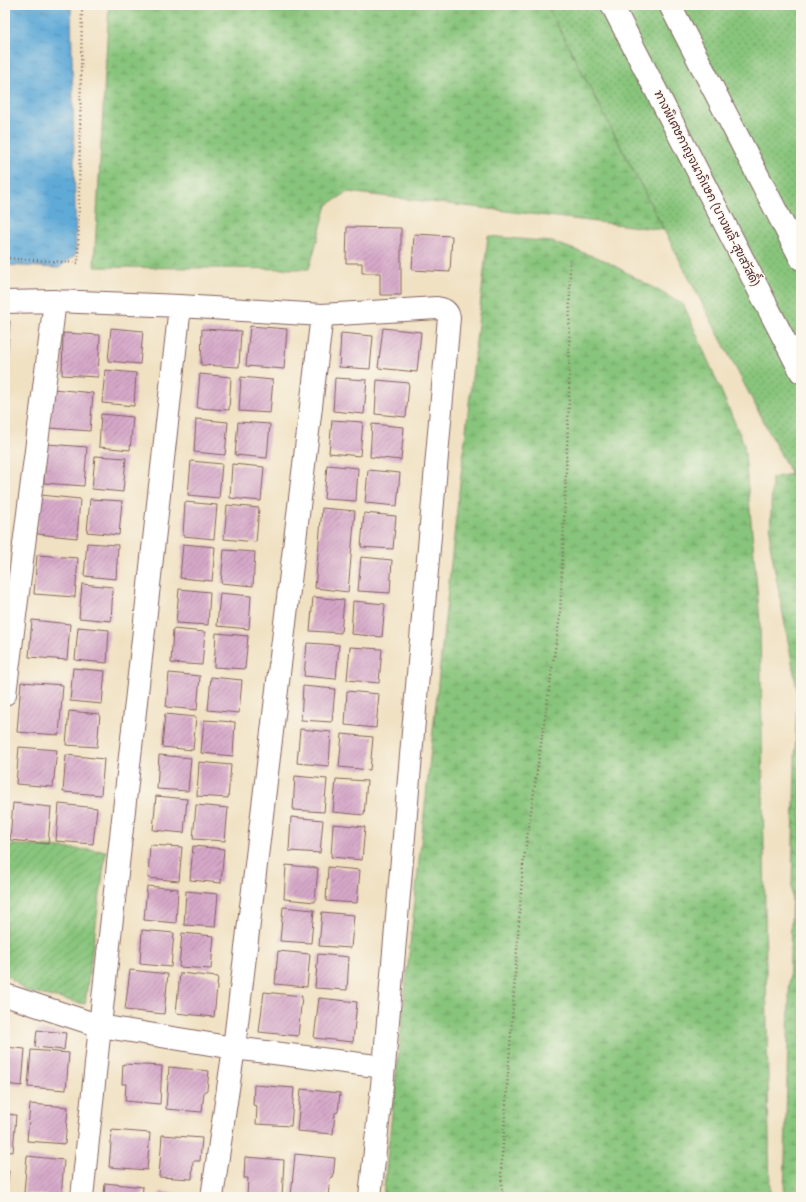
<svg xmlns="http://www.w3.org/2000/svg" width="806" height="1202" viewBox="0 0 806 1202" font-family="Delius,'Playpen Sans Thai',sans-serif">
	<style>
		.grass { fill: url(#grass-dots); stroke: #697254 }
		.wetland { fill: url(#wetland-marsh); stroke: #697254 }
		.garden { fill: url(#garden-furrows); stroke: #697254 }
		.water { fill: url(#water-ripples); stroke: #556482 }
		.building { fill: url(#building-hatch) }
		.lines { fill: none; stroke-linecap: round; stroke-linejoin: round }
		.street-casing { stroke: #846360; stroke-width: 24 }
		.highway-casing { stroke: #846360; stroke-width: 24 }
		.path { stroke: #846360; stroke-width: 2.5; stroke-dasharray: 1 3; stroke-linecap: butt }
		.street { stroke: #fff; stroke-width: 22 }
		.highway { stroke: #fff; stroke-width: 22 }
		.labels { text-anchor: middle; stroke-width: 3; stroke-linejoin: round; paint-order: stroke }
		.street-label { font-size: 12px; fill: #4a1f2b; stroke: #fbf7ec }
	</style>
	<defs>
		<pattern id="grass-dots" width="8" height="8" patternUnits="userSpaceOnUse"><rect width="8" height="8" fill="#88c57c"/><path d="M2 2h.1M6 6h.1" fill="none" stroke="#719f66" stroke-width="1.8" stroke-linecap="round"/></pattern>
		<pattern id="wetland-marsh" width="20" height="14" patternUnits="userSpaceOnUse"><rect width="20" height="14" fill="#88c57c"/><path d="M1 5h8M5 5V1M11 12h8M15 12V8" fill="none" stroke="#719f66"/></pattern>
		<pattern id="garden-furrows" width="10" height="10" patternUnits="userSpaceOnUse"><rect width="10" height="10" fill="#88c57c"/><path d="M-1 1l2-2M0 10L10 0M9 11l2-2" fill="none" stroke="#719f66"/></pattern>
		<pattern id="water-ripples" width="26" height="14" patternUnits="userSpaceOnUse"><rect width="26" height="14" fill="#60aad8"/><path d="M2 4q2-2 4 0t4 0M15 11q2-2 4 0t4 0" fill="none" stroke="#518aaf"/></pattern>
		<pattern id="building-hatch" width="6" height="6" patternUnits="userSpaceOnUse"><rect width="6" height="6" fill="#d6a8c9"/><path d="M-1 1l2-2M0 6l6-6M5 7l2-2" fill="none" stroke="#b088a3"/></pattern>
	</defs>
	<rect width="100%" height="100%" fill="#fbf7ec"/>
	<filter id="ink" filterUnits="userSpaceOnUse"><feTurbulence type="fractalNoise" baseFrequency=".025" numOctaves="2"/><feDisplacementMap in="SourceGraphic" scale="8" xChannelSelector="R" yChannelSelector="G"/><feConvolveMatrix kernelMatrix="1 2 1 2 8 2 1 2 1" color-interpolation-filters="sRGB"/></filter>
	<filter id="wash" filterUnits="userSpaceOnUse"><feTurbulence type="fractalNoise" baseFrequency=".012" numOctaves="4" result="noise"/><feDisplacementMap in="SourceGraphic" scale="16" xChannelSelector="R" yChannelSelector="G"/><feGaussianBlur stdDeviation="0.9" result="paint"/><feColorMatrix in="noise" values="0 0 0 0 0 0 0 0 0 0 0 0 0 0 0 0 0 1.4 0 .05"/><feComposite in="paint" operator="in"/></filter>
	<g filter="url(#wash)">
		<rect width="100%" height="100%" fill="#f0e1c2"/>
		<path class="grass" d="M547,5H801V493L791,474Z"/>
		<path class="wetland" d="M109,5H547L664,230L348,192L327,205L309,269L94,267Z
			M488,236L552,242L604,260L684,305L744,444L760,621L770,1197H383L450,572Z
			M791,474L801,493V1197H784L797,689L770,544L772,478Z"/>
		<path class="garden" d="M5,844L106,851L85,1004L25,991L5,973Z"/>
		<path class="water" d="M5,5H71L76,254L59,268L5,265Z"/>
		<g id="blocks">
			<path class="building" d="M347,227L401,228V295H380V273H362V263H346Z
				M414,234L452,236L450,272L412,270Z
				M5,320L10,321L6,373H5Z
				M250,326L287,329L284,369L246,366Z
				M111,328L143,331L140,364L108,361Z
				M383,328L421,332L417,372L378,368Z
				M202,329L241,331L239,367L201,365Z
				M63,333L100,335L98,377L62,375Z
				M341,333L373,336L370,369L339,367Z
				M105,370L136,373L134,406L102,403Z
				M200,374L231,377L229,410L197,408Z
				M241,377L273,380L270,413L239,411Z
				M335,378L367,380L364,414L333,411Z
				M377,380L409,383L406,417L375,414Z
				M53,389L93,393L90,431L50,428Z
				M101,414L133,417L130,450L99,447Z
				M196,419L228,422L225,455L194,452Z
				M332,420L363,422L360,456L329,453Z
				M238,422L270,424L267,458L235,455Z
				M372,424L404,427L401,460L370,457Z
				M47,444L87,447L84,486L44,483Z
				M95,456L126,458L123,492L92,489Z
				M191,461L222,464L219,498L188,495Z
				M232,464L264,467L261,501L230,498Z
				M327,465L358,468L356,501L324,499Z
				M368,470L400,473L397,506L365,503Z
				M40,495L80,499L77,538L37,534Z
				M90,499L122,501L119,535L87,532Z
				M185,502L217,505L214,539L183,536Z
				M227,505L259,508L256,542L224,539Z
				M322,508L355,511L348,592L315,588Z
				M364,513L396,516L393,549L361,547Z
				M87,543L118,545L116,579L84,576Z
				M183,544L215,547L212,581L180,578Z
				M224,550L255,552L253,586L221,583Z
				M37,555L78,558L75,597L34,594Z
				M361,557L392,560L390,593L358,591Z
				M82,584L113,587L111,621L79,618Z
				M179,589L210,592L208,625L176,623Z
				M220,593L251,596L249,629L217,626Z
				M313,597L344,600L341,633L310,631Z
				M353,601L385,604L382,637L351,634Z
				M32,620L70,624L67,660L29,657Z
				M78,627L109,630L107,663L75,660Z
				M173,629L205,632L202,665L171,663Z
				M216,633L248,636L245,669L214,667Z
				M307,643L339,645L336,679L304,676Z
				M350,647L382,649L379,683L347,680Z
				M73,668L105,671L102,704L70,701Z
				M169,673L200,676L197,710L166,707Z
				M211,677L242,680L239,713L208,710Z
				M21,682L63,685L59,735L17,732Z
				M303,686L335,689L332,722L301,720Z
				M347,691L379,694L376,728L345,725Z
				M69,711L100,714L97,747L66,745Z
				M165,714L196,717L193,750L162,747Z
				M204,720L235,722L233,756L201,753Z
				M300,729L331,732L329,766L297,763Z
				M342,734L373,737L370,770L339,767Z
				M19,747L57,750L53,787L16,784Z
				M66,755L104,759L101,795L63,792Z
				M159,755L191,758L188,791L157,789Z
				M199,762L231,765L228,798L197,796Z
				M295,776L327,779L324,812L293,810Z
				M336,779L367,781L364,815L333,812Z
				M156,796L187,799L184,833L153,830Z
				M13,803L51,807L48,844L10,840Z
				M59,804L97,808L93,844L56,841Z
				M196,805L228,808L225,841L193,839Z
				M291,817L323,820L320,853L289,851Z
				M333,824L365,827L362,860L331,857Z
				M150,845L182,847L179,881L148,878Z
				M193,846L224,849L221,883L190,880Z
				M286,865L318,868L315,902L284,899Z
				M328,867L360,870L357,903L326,901Z
				M147,886L178,889L176,923L144,920Z
				M186,891L218,894L215,927L184,925Z
				M283,907L314,910L311,943L280,941Z
				M322,912L354,915L351,948L319,946Z
				M142,930L174,933L171,967L140,964Z
				M182,933L214,936L211,969L179,967Z
				M278,951L310,954L307,987L275,984Z
				M318,954L349,957L347,990L315,988Z
				M130,970L168,974L164,1014L125,1010Z
				M180,973L218,977L214,1017L176,1013Z
				M264,992L302,996L298,1036L259,1032Z
				M319,998L357,1002L353,1042L314,1038Z
				M37,1030L66,1033L64,1050L35,1047Z
				M5,1047L25,1049L22,1086L5,1084Z
				M31,1050L69,1053L66,1090L28,1087Z
				M123,1064L162,1066L160,1104L125,1101L126,1084H122Z
				M169,1067L209,1071L207,1090L204,1092L202,1112L166,1109Z
				M254,1085L294,1088L291,1126L256,1124L257,1106L253,1105Z
				M301,1089L340,1093L338,1112L335,1113L333,1134L297,1131Z
				M30,1104L68,1107L65,1144L27,1141Z
				M5,1114L16,1115L13,1152L5,1151Z
				M112,1130L150,1133L147,1170L109,1167Z
				M162,1135L202,1138L200,1161H193L192,1179L159,1177Z
				M295,1154L335,1158L333,1177L330,1178L328,1197L291,1196Z
				M27,1156L64,1160L61,1197L24,1193Z
				M245,1157L284,1160L282,1197L247,1196L248,1178H244Z
				M5,1171H9L6,1197H5Z
				M105,1183L143,1187L142,1197H104Z
				M160,1192L199,1195V1197H159Z"/>
		</g>
	</g>
	<g filter="url(#ink)">
		<use href="#blocks" fill-opacity="0" stroke="#846360" stroke-width="1"/>
		<g class="lines">
			<g class="street-casing">
				<path id="street" d="M5,302L55,301L180,306L322,315L437,308C443,309 447,310 449,317L384,1067L370,1197
					M5,694L55,301
					M5,995L100,1026L234,1048L384,1067
					M82,1197L100,1026L180,306
					M212,1197L234,1048L322,315"/>
			</g>
			<g class="highway-casing">
				<path id="highway" d="M612,5L801,372
					M670,5L801,259"/>
			</g>
			<path class="path" d="M5,258L78,263L82,5
				M503,1197L501,1172L523,865L560,616L569,399L570,257"/>
			<use href="#street" class="street"/>
			<use href="#highway" class="highway"/>
		</g>
	</g>
	<g class="labels">
		<g class="street-label">
			<text transform="translate(707 188) rotate(63)" y="4">ทางพิเศษกาญจนาภิเษก (บางพลี-สุขสวัสดิ์)</text>
		</g>
	</g>
	<rect width="806" height="1202" fill="none" stroke="#fbf7ec" stroke-width="20"/>
</svg>
